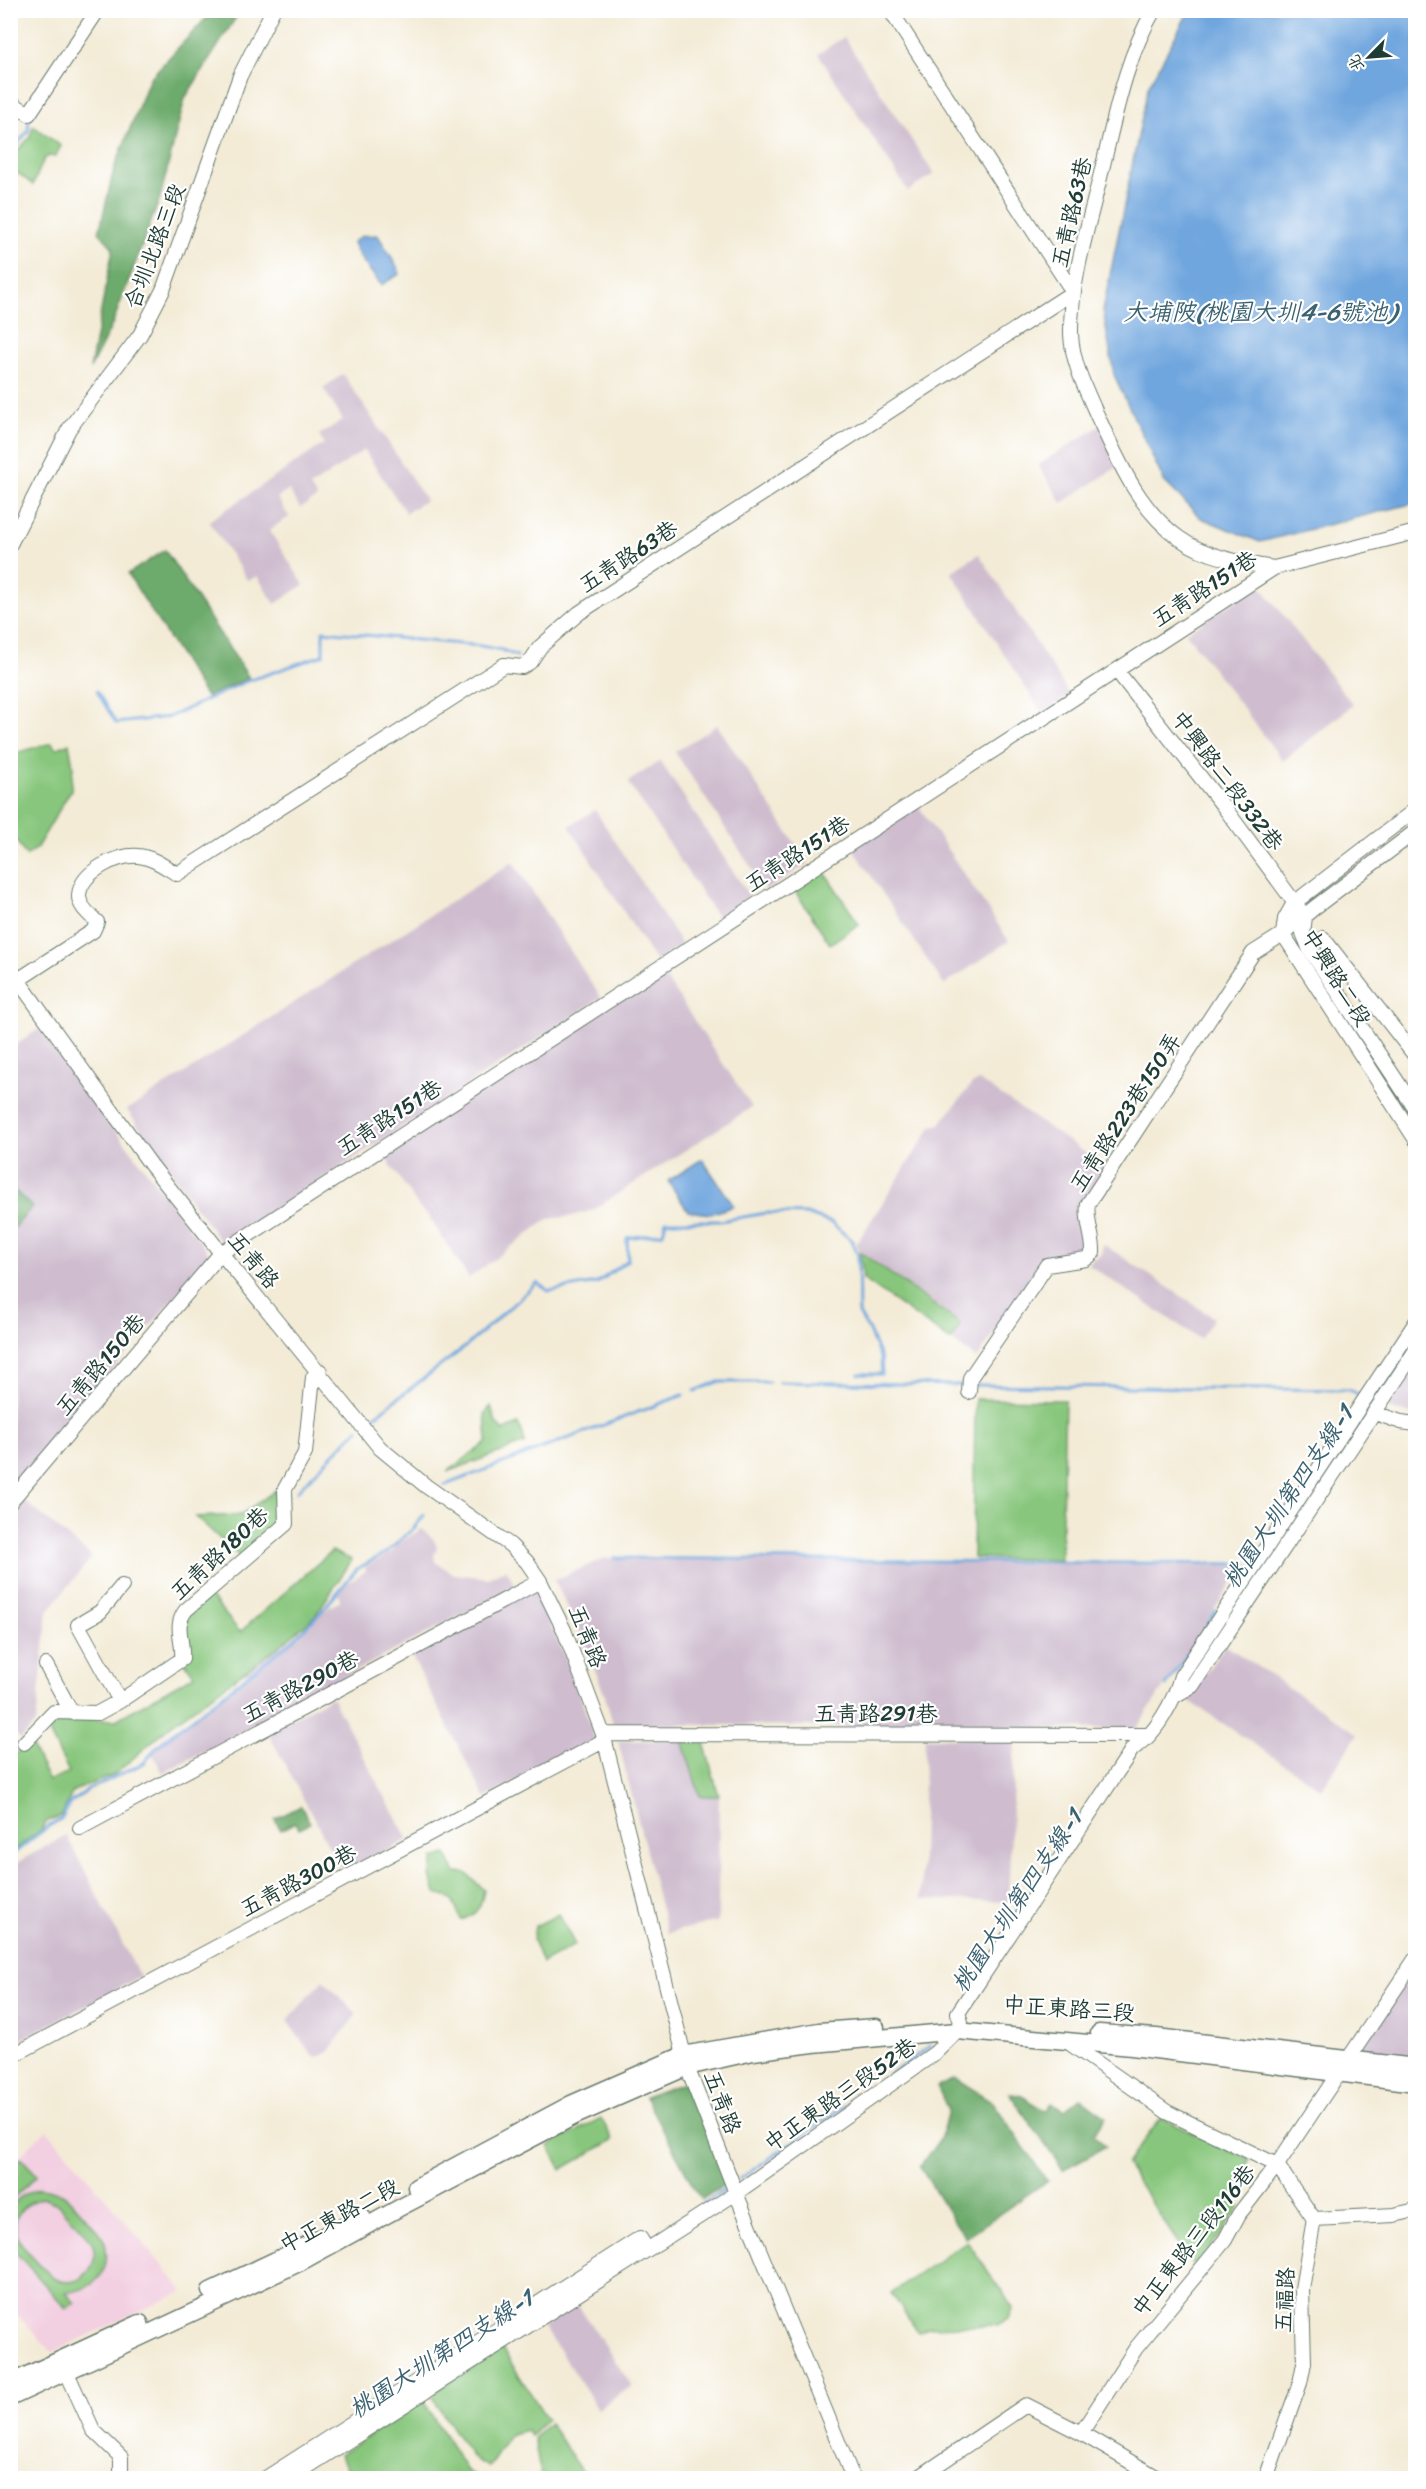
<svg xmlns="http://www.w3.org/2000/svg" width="1426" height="2489" viewBox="0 0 1426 2489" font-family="Sriracha,'LXGW WenKai TC',sans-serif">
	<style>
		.built { fill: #f2cfe1 }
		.industrial { fill: #cfbdcf }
		.green { fill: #87c67c; stroke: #538258; stroke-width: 1.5; fill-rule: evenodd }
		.forest { fill: #6dab6c; stroke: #467450; stroke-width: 1.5 }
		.water { fill: #70a6de; stroke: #487289; stroke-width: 1.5 }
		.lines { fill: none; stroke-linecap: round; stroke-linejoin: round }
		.stream { stroke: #70a6de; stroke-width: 3 }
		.minor-casing { stroke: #697a6d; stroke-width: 16 }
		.major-casing { stroke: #697a6d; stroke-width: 19 }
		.minor { stroke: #fff; stroke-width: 14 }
		.major { stroke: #fff; stroke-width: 16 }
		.labels { text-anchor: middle; stroke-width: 4.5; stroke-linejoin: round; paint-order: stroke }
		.street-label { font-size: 22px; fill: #1f3d34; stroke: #fff }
		.water-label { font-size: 24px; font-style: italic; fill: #3b6270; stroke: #fff }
	</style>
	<rect width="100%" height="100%" fill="#fff"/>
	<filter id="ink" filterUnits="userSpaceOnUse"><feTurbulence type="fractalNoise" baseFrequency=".0167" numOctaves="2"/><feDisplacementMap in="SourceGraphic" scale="12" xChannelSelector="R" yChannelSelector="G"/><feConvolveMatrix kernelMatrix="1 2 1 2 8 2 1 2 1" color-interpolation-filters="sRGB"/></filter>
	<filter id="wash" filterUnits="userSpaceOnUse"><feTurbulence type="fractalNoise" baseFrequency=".008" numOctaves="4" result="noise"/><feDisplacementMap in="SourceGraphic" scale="24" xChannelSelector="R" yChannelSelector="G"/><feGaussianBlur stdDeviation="1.35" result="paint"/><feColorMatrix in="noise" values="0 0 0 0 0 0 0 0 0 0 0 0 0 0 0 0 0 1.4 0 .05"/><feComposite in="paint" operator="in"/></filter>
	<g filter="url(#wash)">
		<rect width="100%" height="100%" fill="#f3ebd6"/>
		<path class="built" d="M47,2130L184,2291L52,2352L11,2308V2164Z"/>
		<path class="industrial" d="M844,37L934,174L908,191L818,54Z
			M343,374L426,500L406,513L364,450L310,487L317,498L300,508L289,490L277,498L289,517L269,530L304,585L275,604L257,576L248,581L209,521L324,444L319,435L343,420L323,388Z
			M1101,425L1119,466L1062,503L1038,465Z
			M979,554L1070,695L1042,713L951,572Z
			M1260,585L1353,705L1283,761L1186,633Z
			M717,725L808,863L766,890L675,752Z
			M660,761L752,900L720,921L628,782Z
			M917,804L1009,941L944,985L852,847Z
			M595,810L682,945L656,962L569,826Z
			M513,862L601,998L222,1244L127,1110Z
			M661,971L752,1107L593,1210L572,1216L548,1219L469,1278L427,1214L421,1210L383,1154Z
			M39,1029L210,1255L11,1490V1232L32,1207L11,1187L10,1049Z
			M980,1081L1106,1167L1081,1206L1089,1249L1083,1253L1043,1260L977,1359L952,1341L963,1324L859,1250L856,1244L932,1126L940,1124L972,1084Z
			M1103,1244L1214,1318L1200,1339L1087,1264L1101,1254Z
			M1415,1366V1415L1388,1408Z
			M21,1498L92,1557L48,1611L36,1723L21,1739L11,1730L10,1510Z
			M422,1529L434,1540L437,1548L434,1555L435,1562L454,1574L489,1578L506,1569L516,1586L163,1773L151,1751L166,1735L233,1688L232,1684L246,1675L245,1671L311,1625L315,1616L340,1601L338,1589L366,1571L365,1567L395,1550L393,1547Z
			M605,1558L1243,1566L1136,1729L613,1724L605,1696L581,1633L554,1580Z
			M533,1587L572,1672L595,1740L485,1798L411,1655Z
			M1225,1645L1358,1734L1321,1789L1188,1700Z
			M332,1697L408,1840L344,1874L267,1731Z
			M925,1738L1015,1739L1008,1902L921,1899Z
			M682,1740L700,1796H719L718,1921L667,1933L618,1741Z
			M66,1835L140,1977L11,2045V1866Z
			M1415,1967V2054L1360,2047Z
			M323,1980L357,2014L328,2052L318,2057L312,2055L287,2021Z
			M577,2304L632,2386L598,2409L543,2326Z"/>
		<path class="green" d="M33,126L61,146L55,157L49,156L44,159L33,185L18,173L11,180L10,159L30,137Z
			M52,743L56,749L69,743L73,766L71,790L36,849L26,856L11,832V754Z
			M822,868L859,924L830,944L793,888Z
			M860,1252L961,1324L951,1341L863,1279Z
			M975,1399L1065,1400L1061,1560L973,1558Z
			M491,1406L496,1423L503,1431L518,1424L522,1431L525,1443L447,1472L487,1442L485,1413Z
			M276,1490L281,1521L240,1557L196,1517L240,1515Z
			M332,1551L352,1560L315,1616L277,1648L171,1725L114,1775L73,1791L62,1815L46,1822L41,1830L11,1852V1760L18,1751L31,1745L49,1781L69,1772L49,1733L55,1719L116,1720L194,1675L186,1664L182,1626L186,1616L210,1596L240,1632Z
			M703,1739L719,1796H700L682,1740Z
			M446,1854L456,1873H466L484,1890C481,1906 478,1915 461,1920L452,1899L436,1893L430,1876L434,1858Z
			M559,1914L575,1945L542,1963L533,1940L535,1926Z
			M601,2118L613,2140L561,2170L549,2146Z
			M1161,2118L1250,2159L1232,2202L1240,2206L1220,2236L1193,2266L1126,2164Z
			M21,2158L37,2175L11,2200V2168Z
			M40,2188C48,2189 55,2190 62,2194C70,2198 103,2235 105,2243C112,2274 94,2289 66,2293L75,2303L66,2308L11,2247C10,2214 3,2200 40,2188ZM42,2198L58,2204L92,2242C102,2267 77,2293 52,2277C36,2260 2,2235 21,2210C27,2203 34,2200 42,2198Z
			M967,2241L1013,2308L1008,2319L997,2325L931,2327L918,2332L891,2293Z
			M502,2349L547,2419L530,2436L526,2430L511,2434L489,2467L472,2458L430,2394Z
			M423,2401L467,2471L479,2478H354L339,2455Z
			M549,2423L587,2478H541L534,2437Z"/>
		<path class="forest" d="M210,11H240L185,98L160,198L112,325L90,369L113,248L99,232L114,169L150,78L209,15Z
			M165,550L249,678L206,697L128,574Z
			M11,1187L32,1207L11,1232Z
			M301,1806L310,1823L299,1828L295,1822L281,1830L275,1819Z
			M955,2078L993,2102L1047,2181L965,2238L920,2167L941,2137L948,2110L937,2086Z
			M688,2081L727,2183L701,2200L645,2097Z
			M1009,2093L1022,2096L1046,2111L1052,2103L1065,2110L1080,2098L1106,2117L1093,2135L1106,2146L1063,2170Z"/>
		<path class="water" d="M1189,11H1415V503L1260,542L1201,518L1164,481L1114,375L1103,310L1148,87Z
			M378,235C385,249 395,259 400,274L381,285C371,271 358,258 353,242L362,236Z
			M702,1159L734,1206L710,1214L688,1211L668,1181Z"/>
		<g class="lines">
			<path class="stream" d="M10,153L28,131L29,119
				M97,691L116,723L169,717L245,682L323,655V631L481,646L502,650L517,656
				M779,1382L962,1385
				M973,1385L1350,1390L1360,1395
				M695,1391L717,1382H769
				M364,1424L465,1347L537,1283L549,1291L597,1283L628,1260L627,1238L663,1233L666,1221H720L766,1213L806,1214L832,1223L852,1241L858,1255L859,1314L869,1331L881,1359L882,1374H859
				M1352,1431L1416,1336
				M445,1485L683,1395
				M297,1491L359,1428
				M614,1558L1247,1564L1245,1568
				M1166,1686L1216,1611
				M10,1856L49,1826L62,1818L70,1803L88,1790L144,1763L156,1748L176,1731L292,1641L321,1612L357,1569L387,1552L414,1528L424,1515
				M740,2179L931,2046
				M647,2241L729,2187"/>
		</g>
	</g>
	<g filter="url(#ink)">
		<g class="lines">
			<g class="minor-casing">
				<path id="minor" d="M890,10L1073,292
					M1154,10C1126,58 1116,112 1103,165C1091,218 1070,279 1071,334C1072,362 1086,390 1097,415C1118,460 1138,509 1179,538C1205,557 1243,563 1274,568
					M10,102L29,114L98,10
					M10,544L69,429L140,335L163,290L240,76L273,10
					M1117,671L1224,807L1300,910
					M1416,809L1294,903L1285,919L1283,934L1416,1140
					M1305,917L1303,933L1310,950L1416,1110
					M1323,938L1416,1057
					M10,969L151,1165L221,1253L380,1448L426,1486L510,1545L527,1562L540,1581L564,1630L603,1734L687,2067L736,2193L853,2478
					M18,980L93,931L97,922C90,915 78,906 79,895C81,872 117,854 138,856C152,857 165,867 177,874L504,665L522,667L530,662L540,647L579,613L1073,292
					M969,1392L970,1378L1047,1265L1086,1259L1093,1253C1094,1237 1085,1220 1088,1204L1253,953L1283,934L1314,908L1416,831
					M1375,1413L1401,1422L1416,1424
					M10,1502L221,1253L1274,568L1416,532
					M46,1665L72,1713
					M1176,1695L1192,1686L1416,1350
					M120,1701L78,1625L100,1612L122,1586
					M603,1734L1148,1735
					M24,1743L54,1712L98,1713L120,1701L182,1659C184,1640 173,1626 186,1610L286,1524L285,1489L305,1453L313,1377L320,1371
					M80,1828L540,1581
					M1065,2040L1167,2112L1277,2165L1314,2219
					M10,2057L605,1740
					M1314,2219L1394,2215L1416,2210
					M63,2364L93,2430L121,2457V2478
					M1081,2433L1136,2348L1225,2240L1239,2214L1277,2165L1416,1958
					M266,2478L640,2238L647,2249
					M290,2478L736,2193L935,2053L957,2031L961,2022L958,2013L1133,1748C1155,1737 1175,1699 1181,1676L1416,1322
					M918,2478L1026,2405L1081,2433L1158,2478
					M1266,2478L1300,2383L1304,2363L1302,2289L1314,2219"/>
			</g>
			<g class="major-casing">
				<path id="major" d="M1099,2033L1156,2037L1416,2067
					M416,2187L571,2104L683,2055L819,2031L876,2027
					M210,2291L297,2250L362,2216
					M10,2383L140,2323
					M10,2398L299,2263L401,2207L575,2116L687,2067L753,2052L813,2044L957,2031L1132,2047L1416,2083"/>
			</g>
			<use href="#minor" class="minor"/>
			<use href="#major" class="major"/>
		</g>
	</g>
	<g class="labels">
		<g class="street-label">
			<text transform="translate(1071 212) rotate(-77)" y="8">五青路63巷</text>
			<text transform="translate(154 246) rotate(-69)" y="8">合圳北路三段</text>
			<text transform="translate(628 556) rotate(-33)" y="8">五青路63巷</text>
			<text transform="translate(1204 588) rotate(-33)" y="8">五青路151巷</text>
			<text transform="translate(1228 780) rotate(53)" y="8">中興路二段332巷</text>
			<text transform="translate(797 853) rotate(-33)" y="8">五青路151巷</text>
			<text transform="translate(1337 977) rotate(58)" y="8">中興路二段</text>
			<text transform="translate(1125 1112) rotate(-57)" y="8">五青路223巷150弄</text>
			<text transform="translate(389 1117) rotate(-33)" y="8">五青路151巷</text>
			<text transform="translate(254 1260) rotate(50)" y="8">五青路</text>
			<text transform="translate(100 1364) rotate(-50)" y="8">五青路150巷</text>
			<text transform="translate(219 1553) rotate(-43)" y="8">五青路180巷</text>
			<text transform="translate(588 1636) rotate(68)" y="8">五青路</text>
			<text transform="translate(300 1686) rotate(-28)" y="8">五青路290巷</text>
			<text x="876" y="1721">五青路291巷</text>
			<text transform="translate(298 1880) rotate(-28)" y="8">五青路300巷</text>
			<text transform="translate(1069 2008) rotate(4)" y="8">中正東路三段</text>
			<text transform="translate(840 2094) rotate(-35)" y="8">中正東路三段52巷</text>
			<text transform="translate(723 2102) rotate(69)" y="8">五青路</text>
			<text transform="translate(339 2215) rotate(-28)" y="8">中正東路二段</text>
			<text transform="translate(1193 2240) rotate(-52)" y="8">中正東路三段116巷</text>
			<text transform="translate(1284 2300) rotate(-87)" y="8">五福路</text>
		</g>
		<g class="water-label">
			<text x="1260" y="320">大埔陂(桃園大圳4-6號池)</text>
			<text transform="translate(1288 1497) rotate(-56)" y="8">桃園大圳第四支線-1</text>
			<text transform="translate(1017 1901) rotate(-56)" y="8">桃園大圳第四支線-1</text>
			<text transform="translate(441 2354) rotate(-33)" y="8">桃園大圳第四支線-1</text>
		</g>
	</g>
	<rect width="1426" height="2489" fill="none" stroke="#fff" stroke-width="36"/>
	<g transform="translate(1369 57) rotate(245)" stroke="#ffffff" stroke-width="4.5" paint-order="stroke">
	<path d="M0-4.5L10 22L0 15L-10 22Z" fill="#1f3d34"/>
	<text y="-9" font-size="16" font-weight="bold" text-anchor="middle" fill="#1f3d34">北</text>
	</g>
</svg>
